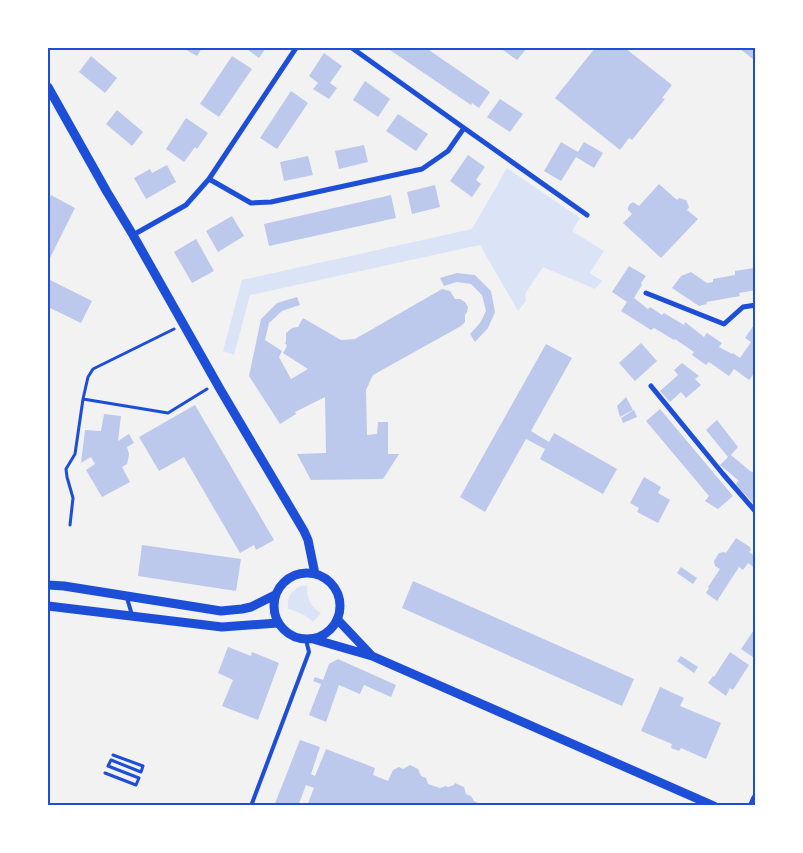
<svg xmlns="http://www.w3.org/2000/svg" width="803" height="853" viewBox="0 0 803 853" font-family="Inter,sans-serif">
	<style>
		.green { fill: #dbe4f7 }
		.building { fill: #bdc9ec }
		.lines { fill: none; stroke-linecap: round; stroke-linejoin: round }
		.path { stroke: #1d4ed8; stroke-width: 3 }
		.service { stroke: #1d4ed8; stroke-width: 4 }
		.minor { stroke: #1d4ed8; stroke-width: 5 }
		.tertiary { stroke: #1d4ed8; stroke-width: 9 }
		.secondary { stroke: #1d4ed8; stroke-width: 10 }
		.neatline { fill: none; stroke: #1d4ed8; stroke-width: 2 }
	</style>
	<rect width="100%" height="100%" fill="#f2f2f2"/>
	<path class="green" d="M507,168L580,218L572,231L604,251L590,273L602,281L595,289L543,267L525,294L526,301L518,311L480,245L250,295L234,355L223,351L242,280L472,229Z
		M301,586H307C307,598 310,607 321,613L313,622C306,615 297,611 288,609C286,599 291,590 301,586Z"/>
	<path class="building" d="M183,48H202L197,56Z
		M245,48H266L259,58Z
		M387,48H426L490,92L479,108L472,103L471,105Z
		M500,48H527L517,60Z
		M595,48H625L672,85L662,98L665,99L632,140L629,138L620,150L555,98Z
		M739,48H756V58L754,60Z
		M324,53L342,66L330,83L337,88L329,99L313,89L318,83L309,76Z
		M91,56L117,78L105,93L79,72Z
		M232,56L252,69L219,117L200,104Z
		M365,81L390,99L378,117L353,100Z
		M291,91L308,103L277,149L260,138Z
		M500,99L523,114L510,132L487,117Z
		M117,110L143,132L132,146L106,124Z
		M398,114L428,134L416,151L386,131Z
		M186,118L208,133L197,149L195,147L184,162L166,149Z
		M561,142L578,152L584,142L603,153L594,168L576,157L561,181L544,171Z
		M364,145L368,162L339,169L335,151Z
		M468,155L485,167L476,180L481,184L472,197L450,181Z
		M308,156L313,175L284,181L280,162Z
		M167,165L176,182L146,199L134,178L150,169L152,173Z
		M659,184L677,200L679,198L686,200L689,207L687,210L698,219L661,258L623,223L632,214L628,210V207L630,204L633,202L639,206Z
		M435,185L440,207L412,214L407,192Z
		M51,195L75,208L49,260L48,259V202Z
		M391,195L396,218L269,246L264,224Z
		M232,216L244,236L218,252L206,231Z
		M196,239L214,271L192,283L174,252Z
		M629,266L646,276L641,283L642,285L634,298L648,309L650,307L662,315L664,313L684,325L685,322L704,337L707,333L722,343L719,347L732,354L733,353L740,358L751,342L745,338L756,322V371L749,380L734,369L729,376L709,362L706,365L692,355L694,352L675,339L674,340L654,328L651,330L621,311L627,302L612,292Z
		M754,268L756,271V290L739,293L740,296L706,302L707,304L699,306L672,288L681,276L691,272L707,283L713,282V279L735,275V271Z
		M457,273L475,275L491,291L495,312L488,328L475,342L470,334L480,323L486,311L482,295L471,284L457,282L444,286L440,278Z
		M48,279L92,301L81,323L48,307Z
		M442,289L450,291L455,299H460L465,302L468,307L467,312L465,315V322L461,326L373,375L366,390L367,435L377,434L378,422H388V454H399L383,479L311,480L297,454L326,453L325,397L295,412L296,414L280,424L249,376L261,319L277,303L297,297L300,305L282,311L269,323L265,340L282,351L279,357L291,379L308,369L283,353L287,346L285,343L286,342V333L292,328L298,327L303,318L341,340L355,339Z
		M641,343L657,361L635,381L619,363Z
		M546,344L572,358L531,431L549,442L554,433L617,469L603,494L540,459L545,449L526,439L485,512L460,497Z
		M682,363L699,376L695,379L701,385L686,398L681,392L670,402L660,391L678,375L674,370Z
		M626,397L633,410L620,417L617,406Z
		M195,405L274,540L256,550L254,545L240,553L184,457L159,471L139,437Z
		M660,409L733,496L718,509L705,501L709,496L646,421Z
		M634,410L637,417L623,423L621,418Z
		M104,414L121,416L118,441L129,434L134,443L127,447L129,454L128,460L127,464L122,467L130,482L102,497L86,470L95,464L91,457L81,463L85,430L101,431Z
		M717,420L738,447L731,455L750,471L756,474V506L736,485L737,482L739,481L720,465L728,457L706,430Z
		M644,477L661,487L658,493L670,500L658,523L637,512L639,508L630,503Z
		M736,538L750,547L751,550L749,552L755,556L756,569L748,563L743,570L739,567L717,601L706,593L709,588L708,587L720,569L715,566L714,561L719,553L724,552L726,553Z
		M142,545L241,559L236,591L138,576Z
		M681,567L697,578L693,584L677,573Z
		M413,581L634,679L622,706L402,608Z
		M756,627V659L741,649Z
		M228,647L251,656L252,652L279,663L258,720L222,706L233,680L218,673Z
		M730,652L749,665L733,690L730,688L726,696L708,683L713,676L714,677Z
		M681,656L698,667L694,673L677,661Z
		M338,659L396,685L391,697L364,685L360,694L339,685L326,722L309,715L321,684L313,681L315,677L323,680L329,664Z
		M660,687L684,698L680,706L721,723L706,759L681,748L679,751L671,748L672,744L641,731Z
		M300,740L320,747L311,774L315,776L326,749L375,768L373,775L388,781L393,770L399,767L403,769L410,765L418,769L421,776L426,778L428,784L440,788L446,786L448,787L454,785L455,783L464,787L466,794L471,796L474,801L485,806H307L314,788L306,785L298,806H274Z"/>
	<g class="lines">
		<path class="path" d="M83,399L88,377L93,369L174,329
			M70,525L73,498L67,477L66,469L75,454L83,399L168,413L207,389
			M105,773L136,785L139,778L108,766L111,760L141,772L143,766L113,755"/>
		<path class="service" d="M127,598L132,615
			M251,806L309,652L306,640"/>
		<path class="minor" d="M464,128L587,215
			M209,179L251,203L271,202L422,169L448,151L464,128L352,48
			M133,235L186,205L209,179L296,48
			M646,293L724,324L743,307L756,305
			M651,386L723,474L756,512"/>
		<path class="tertiary" d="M48,87L107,192L133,235L220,389L304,531L308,540L315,574
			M274 606a33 33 0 1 1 66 0a33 33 0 1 1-66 0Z
			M48,585L64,586L221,611L242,609L251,607L275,595
			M48,606L222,627L278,623
			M337,619L372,656
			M313,639L372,656L714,806"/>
		<path class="secondary" d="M753,806L756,799"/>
	</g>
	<rect width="803" height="853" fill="none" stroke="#ffffff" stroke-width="98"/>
	<rect x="49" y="49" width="705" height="755" class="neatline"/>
</svg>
